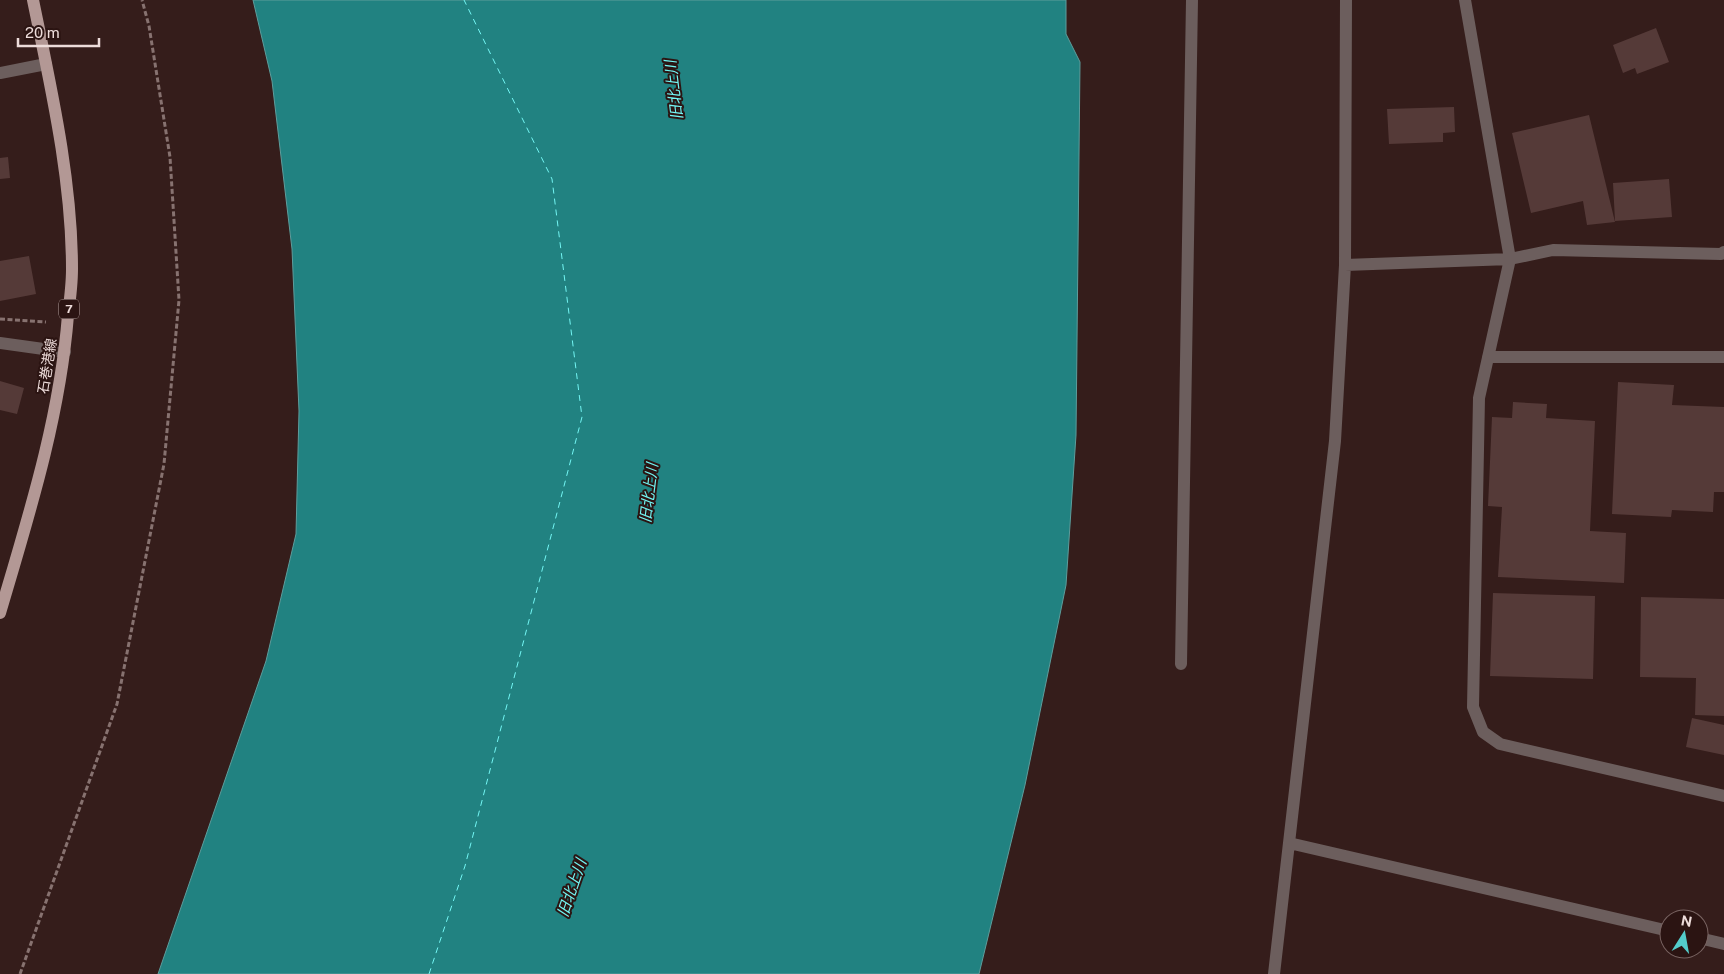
<svg xmlns="http://www.w3.org/2000/svg" width="1724" height="974" viewBox="0 0 1724 974" font-family="'Public Sans','Noto Sans JP',sans-serif">
	<style>
		.water { fill: #218281; stroke: #5e9d9c }
		.lines { fill: none; stroke-linecap: round; stroke-linejoin: round }
		.ferry { stroke: #73f6f4; stroke-width: 1; stroke-dasharray: 6 5; stroke-linecap: butt }
		.building { fill: #553a38 }
		.path { stroke: #877270; stroke-width: 3; stroke-dasharray: 5 2.5; stroke-linecap: butt }
		.minor { stroke: #6c5e5d; stroke-width: 12 }
		.primary { stroke: #b39895; stroke-width: 12 }
		.labels { text-anchor: middle; stroke-width: 4; stroke-linejoin: round; paint-order: stroke }
		.shield { fill: #2b1412; stroke: #b3a09e; stroke-width: 1 }
		.shield-label { font-size: 12px; font-weight: bold; fill: #eddcda }
		.street-label { font-size: 14px; fill: #eddcda; stroke: #2b1412 }
		.water-label { font-size: 15px; font-style: italic; fill: #73f6f4; stroke: #2b1412 }
	</style>
	<rect width="100%" height="100%" fill="#351d1b"/>
	<path class="water" d="M253,0H1066V34L1080,62L1076,435L1066,585L1025,785L979,974H158L266,661L296,534L299,411L292,249L272,81Z"/>
	<g class="lines">
		<path class="ferry" d="M429,974L465,866L582,417L552,179L464,0"/>
	</g>
	<path class="building" d="M1656,28L1669,62L1637,74L1635,68L1623,73L1613,45Z
		M1454,107L1455,132L1443,133V142L1389,144L1387,109Z
		M1589,115L1615,222L1587,225L1583,201L1531,213L1512,133Z
		M8,157L10,178L0,179V158Z
		M1669,179L1672,217L1615,221L1613,183Z
		M29,256L36,294L0,301V261Z
		M0,381L24,388L17,414L0,410Z
		M1618,382L1674,385L1672,405L1724,407V492H1714L1713,512L1672,510L1671,517L1612,514Z
		M1513,402L1547,404L1546,418L1595,421L1590,531L1626,533L1624,583L1498,577L1502,507L1488,506L1492,417L1512,418Z
		M1493,593L1595,596L1593,679L1490,676Z
		M1641,597L1724,599V716L1695,715L1696,678L1640,677Z
		M1692,718L1724,725V755L1686,747Z"/>
	<g class="lines">
		<path class="path" d="M0,319L46,322
			M20,974L117,704L164,464L179,300L170,157L149,26L142,0"/>
		<path class="minor" d="M1465,0L1510,259L1479,398L1473,707L1483,732L1500,744L1724,796
			M0,73L46,64
			M1345,265L1510,259L1553,250L1721,254L1724,252
			M0,343L65,352
			M1488,357H1724
			M1181,664L1192,0
			M1289,843L1669,931
			M1699,938L1724,944
			M1274,974L1335,441L1345,265L1346,0"/>
		<path class="primary" d="M0,613C29,515 60,417 68,315C70,300 72,284 72,269C72,179 51,88 33,0"/>
	</g>
	<g class="labels">
		<rect class="shield" x="59" y="299.5" width="20" height="19" rx="4"/>
		<g class="shield-label">
			<text x="69" y="313">7</text>
		</g>
		<g class="street-label">
			<text transform="translate(47 366) rotate(-81)" y="5">石巻港線</text>
		</g>
		<g class="water-label">
			<text transform="translate(674 90) rotate(-97)" y="5">旧北上川</text>
			<text transform="translate(649 493) rotate(-83)" y="5">旧北上川</text>
			<text transform="translate(572 888) rotate(-71)" y="5">旧北上川</text>
		</g>
	</g>
	<g transform="translate(1684 934) rotate(11)"><circle r="24" fill="#2b1412" stroke="#796462"/>
	<path d="M0-4L9 19L0 12L-9 19Z" fill="#53cdcb"/>
	<text y="-8" font-size="14" font-weight="bold" text-anchor="middle" fill="#eddcda">N</text>
	</g>
	<path d="M18 38v8h81v-8" fill="none" stroke="#eddcda" stroke-width="2.5"/>
	<text x="25" y="38" font-size="15" fill="#eddcda" stroke="#2b1412" stroke-width="4" paint-order="stroke">20 m</text>
</svg>
